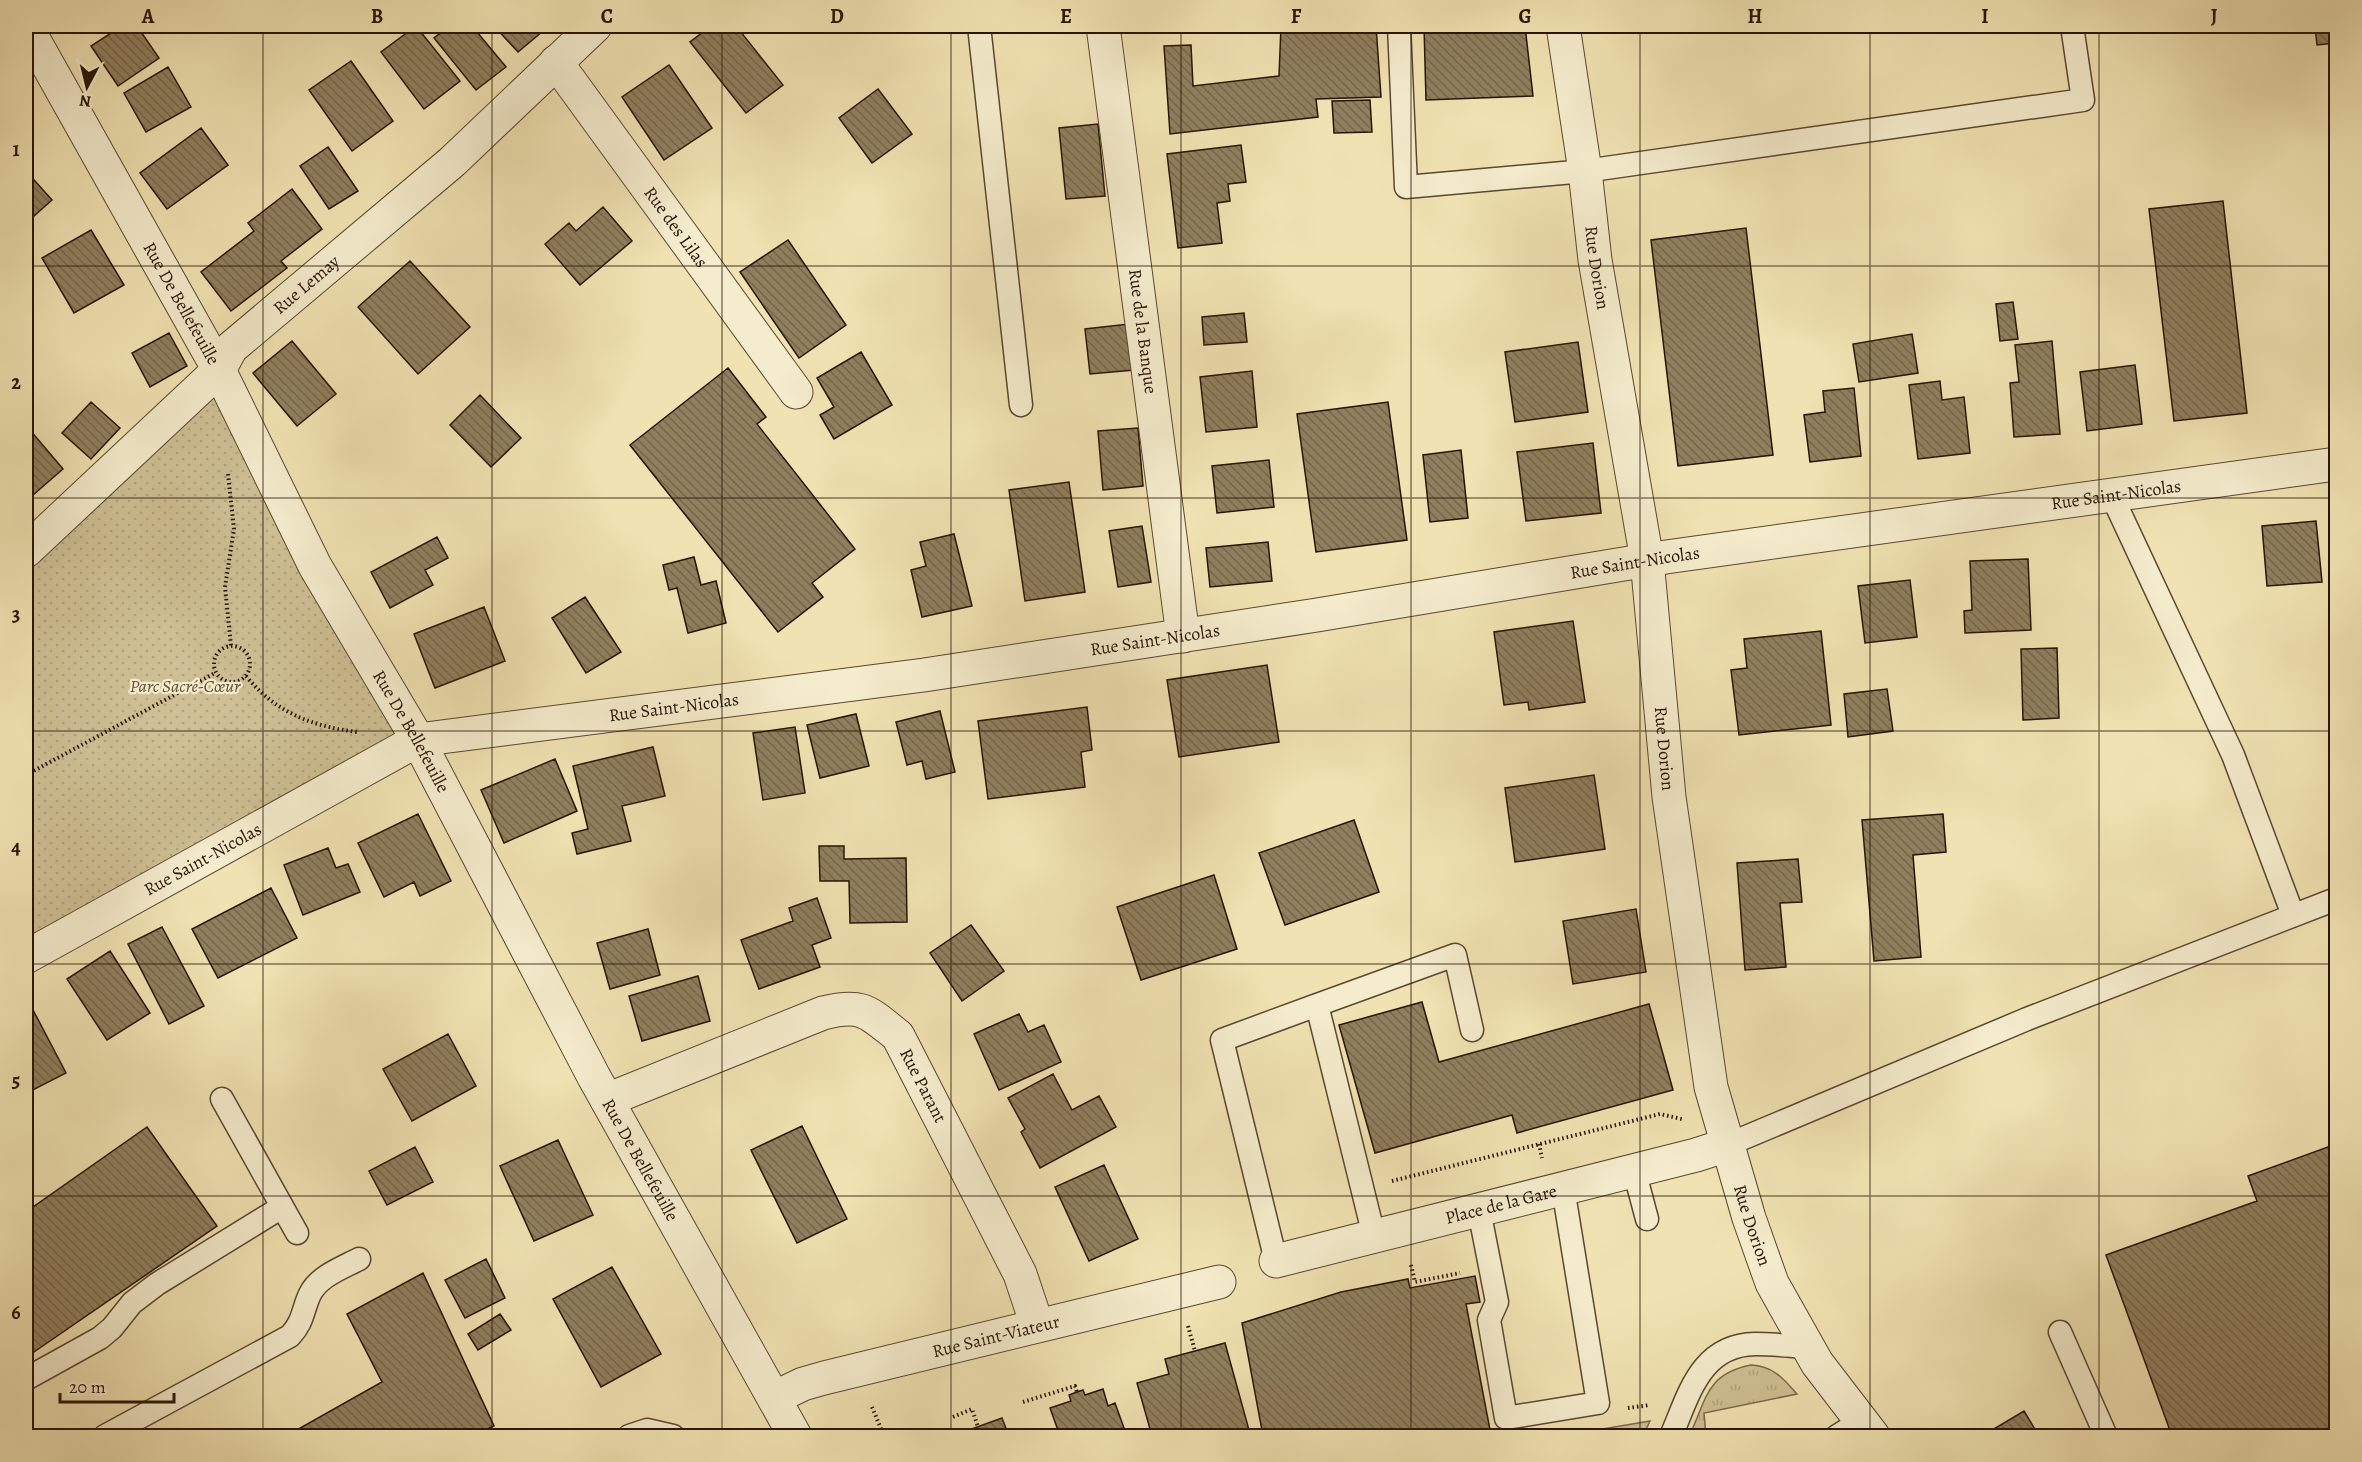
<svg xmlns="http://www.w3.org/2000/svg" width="2362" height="1462" viewBox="0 0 2362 1462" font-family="Alegreya,serif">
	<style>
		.grass { fill: url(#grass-tufts); stroke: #7a6a4c; stroke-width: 1.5 }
		.park { fill: url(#park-dots); stroke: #7a6a4c; stroke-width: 1.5 }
		.building { fill: url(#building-back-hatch); stroke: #261404; stroke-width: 1.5 }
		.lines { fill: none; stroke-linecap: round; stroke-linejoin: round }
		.service-casing { stroke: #584830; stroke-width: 25 }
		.minor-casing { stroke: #584830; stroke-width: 35 }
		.path { stroke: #261404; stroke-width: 4; stroke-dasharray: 1.5 3; stroke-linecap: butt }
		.service { stroke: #f5eccd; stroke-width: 22 }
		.minor { stroke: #f5eccd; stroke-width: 33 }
		.grid { fill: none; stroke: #261404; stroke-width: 1.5; stroke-opacity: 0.55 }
		.labels { text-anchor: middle; stroke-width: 4.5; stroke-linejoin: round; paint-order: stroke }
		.street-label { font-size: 18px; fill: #261404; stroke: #f5eccd }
		.park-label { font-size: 18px; font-style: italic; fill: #615036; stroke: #f5eccd }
		.neatline { fill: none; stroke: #261404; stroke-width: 2 }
		.grid-label { font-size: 20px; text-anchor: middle; font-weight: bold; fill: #261404 }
	</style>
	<defs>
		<pattern id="grass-tufts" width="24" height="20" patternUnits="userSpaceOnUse" patternTransform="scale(1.5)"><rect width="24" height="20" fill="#cebf94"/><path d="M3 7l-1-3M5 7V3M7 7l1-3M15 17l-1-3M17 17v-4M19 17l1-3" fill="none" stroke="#b1a37e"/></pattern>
		<pattern id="park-dots" width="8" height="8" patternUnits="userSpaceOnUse" patternTransform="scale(1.5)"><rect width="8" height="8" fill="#cebf94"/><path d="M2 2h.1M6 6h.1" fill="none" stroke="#b1a37e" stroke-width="1.8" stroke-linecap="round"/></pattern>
		<pattern id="building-back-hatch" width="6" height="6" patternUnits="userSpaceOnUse" patternTransform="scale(1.5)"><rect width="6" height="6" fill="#8f7f5e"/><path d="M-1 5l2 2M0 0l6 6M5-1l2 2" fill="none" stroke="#75674b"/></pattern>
	</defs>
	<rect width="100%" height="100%" fill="#f0e2b2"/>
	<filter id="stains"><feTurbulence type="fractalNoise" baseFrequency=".00333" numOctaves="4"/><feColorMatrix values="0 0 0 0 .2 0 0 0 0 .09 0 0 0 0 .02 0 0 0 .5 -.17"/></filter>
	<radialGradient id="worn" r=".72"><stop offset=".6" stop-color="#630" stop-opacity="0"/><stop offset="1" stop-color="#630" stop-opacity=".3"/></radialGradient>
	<path class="grass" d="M1751,1365C1773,1366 1783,1378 1797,1394L1704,1413L1706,1436H1689C1707,1400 1705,1374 1751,1365Z
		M1650,1421L1643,1436H1561Z"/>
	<path class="park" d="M219,370L418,740L26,957V551Z"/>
	<path class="building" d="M122,26H137L159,58L118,86L91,46Z
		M416,26L460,81L424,109L381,52Z
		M450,26H472L506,67L476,90L434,38Z
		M494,26H549L518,52Z
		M711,26H736L783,85L746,113L690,42Z
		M1281,26H1376L1381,97L1316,99L1318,117L1170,134L1164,46L1191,45L1193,86L1279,76Z
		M1424,26H1525L1533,96L1426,100Z
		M2315,26H2336V43L2317,45Z
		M351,61L393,121L352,151L309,90Z
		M669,65L712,128L664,160L622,97Z
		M168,67L191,107L146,132L124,93Z
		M878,89L912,134L872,163L839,118Z
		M1370,100L1372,132L1334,133L1332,101Z
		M1098,124L1105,196L1066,199L1059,128Z
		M201,128L228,165L167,209L140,173Z
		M1241,145L1246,182L1228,184L1230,201L1217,203L1222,243L1178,248L1167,154Z
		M328,147L358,191L329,209L300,166Z
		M26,171L52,200L26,223Z
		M292,189L322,229L281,261L287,268L231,311L201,272L254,231L248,223Z
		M2223,201L2247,413L2174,421L2149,209Z
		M603,207L632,241L580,285L545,244L569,223L576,231Z
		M1746,228L1773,455L1678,466L1651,240Z
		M91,230L124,285L74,313L42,258Z
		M788,240L846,325L799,358L740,272Z
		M410,261L470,327L418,374L358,307Z
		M2013,302L2018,339L2000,341L1996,304Z
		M1244,313L1247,342L1204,345L1202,317Z
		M1129,324L1134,370L1090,374L1085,329Z
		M169,333L187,366L150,387L132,353Z
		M1912,334L1918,373L1859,382L1853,344Z
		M292,341L336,394L297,426L253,373Z
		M2052,341L2060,434L2014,437L2010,383L2019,382L2015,345Z
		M1578,342L1588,412L1515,422L1505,352Z
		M861,352L892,405L834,439L820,415L834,407L817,378Z
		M2135,365L2142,424L2087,431L2080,372Z
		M728,368L766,417L757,424L855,549L812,583L823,597L778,632L630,445Z
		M1252,371L1257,427L1206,432L1200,377Z
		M1940,381L1942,400L1964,397L1970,453L1918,459L1909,385Z
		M1854,388L1861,456L1810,462L1804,415L1825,412L1823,391Z
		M480,395L521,438L491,467L450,425Z
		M91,402L120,428L91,459L62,433Z
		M1388,402L1407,540L1316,552L1297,414Z
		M1138,428L1143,486L1103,490L1098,431Z
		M30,430L63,469L26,501V434Z
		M1593,443L1601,513L1526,521L1517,452Z
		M1461,450L1468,518L1430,522L1423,455Z
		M1269,460L1274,507L1217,513L1212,466Z
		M1069,482L1085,592L1025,601L1009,490Z
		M2336,510V566L2329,511Z
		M2316,521L2322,582L2267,586L2262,526Z
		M1142,526L1151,582L1118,587L1109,531Z
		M954,534L972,606L922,617L911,570L926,566L920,542Z
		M437,537L448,558L425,570L433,585L390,608L371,572Z
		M1268,542L1272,581L1210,587L1206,548Z
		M694,557L701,585L716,581L726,623L688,633L677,588L669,590L663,565Z
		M2028,559L2031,630L1965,633L1964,611L1972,610L1970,561Z
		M1910,580L1917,637L1865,643L1858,586Z
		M585,597L621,652L586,673L552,618Z
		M484,607L505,661L435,688L414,634Z
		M1573,621L1585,702L1529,710L1528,702L1504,705L1494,632Z
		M1821,631L1831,725L1739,735L1731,670L1747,668L1744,639Z
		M2057,648L2059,718L2023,720L2021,649Z
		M1267,665L1279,742L1179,757L1167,680Z
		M1887,689L1893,731L1848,737L1844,694Z
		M1087,707L1092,750L1081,752L1085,787L988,799L978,721Z
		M940,711L955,772L926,779L922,761L907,765L896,722Z
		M856,714L869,766L820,778L807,725Z
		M795,727L805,793L763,800L753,733Z
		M653,747L665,796L622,806L631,841L577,854L572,833L588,829L573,766Z
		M555,759L577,811L504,843L481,790Z
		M1594,775L1605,849L1515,862L1505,788Z
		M418,814L451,881L420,896L414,882L384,897L358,843Z
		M1943,814L1946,852L1913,855L1921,957L1874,961L1862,820Z
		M1354,820L1379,892L1285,925L1259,853Z
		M819,846H844V859L906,858L907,922L850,923L849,881H820Z
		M328,848L336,868L348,864L360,892L303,915L284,865Z
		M1798,859L1802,902L1780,903L1786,967L1745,970L1737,863Z
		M1214,875L1237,949L1141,980L1117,907Z
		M271,888L297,938L218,978L192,929Z
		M817,898L831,938L812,945L820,967L759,989L741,940L793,921L789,908Z
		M1636,909L1646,972L1573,984L1563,921Z
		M971,925L1004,971L962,1001L930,953Z
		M162,927L204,1006L169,1024L128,944Z
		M648,929L660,975L610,989L597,943Z
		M110,951L150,1013L107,1040L67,979Z
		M698,976L710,1021L642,1041L629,996Z
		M1422,1002L1439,1062L1649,1004L1673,1090L1517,1133L1512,1115L1375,1153L1339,1025Z
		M32,1008L66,1073L27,1093L26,1089V1011Z
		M1019,1014L1028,1032L1044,1025L1061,1062L999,1090L974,1034Z
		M448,1034L476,1086L412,1121L383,1069Z
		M1053,1074L1072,1110L1099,1096L1116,1127L1040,1168L1021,1132L1025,1129L1008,1098Z
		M802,1126L847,1219L797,1243L751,1150Z
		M147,1127L217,1226L31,1354L26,1347V1212Z
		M558,1140L593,1215L534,1241L500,1166Z
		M2336,1144V1436H2172L2106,1255L2257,1201L2248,1176Z
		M415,1147L433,1182L387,1205L369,1171Z
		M1104,1165L1138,1239L1089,1261L1055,1187Z
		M486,1259L505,1298L465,1318L445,1280Z
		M612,1267L661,1354L601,1387L553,1299Z
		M423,1273L494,1426L473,1436H286L382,1382L347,1314Z
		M1475,1276L1480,1302L1466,1304L1491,1435L1263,1436L1242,1323L1341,1292L1408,1279L1410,1288Z
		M500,1314L511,1330L478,1350L468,1334Z
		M1225,1343L1249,1430L1227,1436H1208L1206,1430L1198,1432L1199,1436H1152L1137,1383L1169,1374L1165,1359Z
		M1103,1389L1108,1406L1115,1403L1124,1428L1112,1432L1113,1436H1060L1050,1408L1071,1401L1069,1395L1077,1392L1083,1390L1085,1395Z
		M2024,1411L2039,1436H1982Z
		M1002,1418L1009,1436H956L955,1435Z"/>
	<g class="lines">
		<g class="service-casing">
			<path id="service" d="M979,26L1021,405
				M1399,26L1406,187L1585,171L2083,100L2072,26
				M2111,494L2233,755L2293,915
				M1317,1005L1455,955L1472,1030
				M222,1099L297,1233
				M1727,1145L2027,1019L2336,899
				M1634,1170L1647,1219
				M1479,1210L1497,1302L1489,1320L1506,1418L1598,1403L1563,1188
				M1276,1261L1222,1040L1317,1005L1374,1236
				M2060,1332L2106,1436
				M26,1379L100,1338L112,1328L132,1303L157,1284L282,1207
				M105,1436L290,1336C304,1321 302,1311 310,1294C319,1276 342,1268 359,1259
				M629,1436L647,1430L673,1436
				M1671,1436C1689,1395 1700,1345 1755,1344C1772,1344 1790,1346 1807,1347
				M1837,1436L1861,1421"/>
		</g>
		<g class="minor-casing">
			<g id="minor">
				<path id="s1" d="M26,26L219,370L315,566L418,740L594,1077L795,1436"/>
				<path id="s2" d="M1103,26L1183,636"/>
				<path id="s3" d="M1563,26L1585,171L1595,260L1647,560L1669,797L1711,1087L1749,1218L1772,1283L1817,1363L1873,1436"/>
				<path id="s4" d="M556,62L796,392"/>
				<path id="s5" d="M26,551L219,370L231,348L452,162L595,26"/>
				<path id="s6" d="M26,957L418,740L924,675L1317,615L1666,557L2336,464"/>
				<path id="s7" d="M607,1100L823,1013C863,1003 868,1012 898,1036L1020,1274L1037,1325"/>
				<path id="s8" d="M1276,1261L1696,1155L1727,1145"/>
				<path id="s9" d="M774,1398L803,1384L824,1378L1219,1282"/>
			</g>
		</g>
		<path class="path" d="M228,474L234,529L225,587L231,646
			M214 664a18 18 0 1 1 36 0a18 18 0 1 1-36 0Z
			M246,676C276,713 312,726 357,732
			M26,775L215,673
			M1539,1144L1542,1158
			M1392,1181L1660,1114L1682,1119
			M1411,1265L1415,1282L1460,1273
			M1188,1326L1195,1351
			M1023,1402L1075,1386L1077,1392
			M872,1407L884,1436
			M1628,1408L1650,1405
			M953,1417L972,1409L978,1427
			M743,1436L751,1433
			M914,1436L919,1435"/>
		<use href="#service" class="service"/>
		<use href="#minor" class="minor"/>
	</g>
	<path class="grid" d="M263,26V1436M492,26V1436M722,26V1436M951,26V1436M1181,26V1436M1411,26V1436M1640,26V1436M1870,26V1436M2099,26V1436M26,266H2336M26,498H2336M26,731H2336M26,964H2336M26,1196H2336"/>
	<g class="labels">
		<g class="street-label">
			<text dy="6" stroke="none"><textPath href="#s4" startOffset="204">Rue des Lilas</textPath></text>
			<text dy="6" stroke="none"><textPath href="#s3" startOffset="244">Rue Dorion</textPath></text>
			<text dy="6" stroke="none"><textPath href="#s5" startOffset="388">Rue Lemay</textPath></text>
			<text dy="6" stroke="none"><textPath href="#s1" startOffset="318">Rue De Bellefeuille</textPath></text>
			<text dy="6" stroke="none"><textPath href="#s2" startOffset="308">Rue de la Banque</textPath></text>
			<text dy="6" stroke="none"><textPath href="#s6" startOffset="2164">Rue Saint-Nicolas</textPath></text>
			<text dy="6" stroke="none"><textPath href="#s6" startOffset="1678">Rue Saint-Nicolas</textPath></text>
			<text dy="6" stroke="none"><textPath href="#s6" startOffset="1192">Rue Saint-Nicolas</textPath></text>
			<text dy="6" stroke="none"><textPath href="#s6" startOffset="706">Rue Saint-Nicolas</textPath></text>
			<text dy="6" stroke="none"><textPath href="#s1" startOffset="804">Rue De Bellefeuille</textPath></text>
			<text dy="6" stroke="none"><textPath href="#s3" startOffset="730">Rue Dorion</textPath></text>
			<text dy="6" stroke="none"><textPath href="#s6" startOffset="202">Rue Saint-Nicolas</textPath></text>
			<text dy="6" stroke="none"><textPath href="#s7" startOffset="372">Rue Parant</textPath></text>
			<text dy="6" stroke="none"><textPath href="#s1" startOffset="1290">Rue De Bellefeuille</textPath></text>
			<text dy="6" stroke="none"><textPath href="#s8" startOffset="232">Place de la Gare</textPath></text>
			<text dy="6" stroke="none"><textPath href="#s3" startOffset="1216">Rue Dorion</textPath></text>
			<text dy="6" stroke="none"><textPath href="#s9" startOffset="231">Rue Saint-Viateur</textPath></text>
		</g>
		<g class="park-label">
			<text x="185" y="692">Parc Sacré-Cœur</text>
		</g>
	</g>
	<rect width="2362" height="1462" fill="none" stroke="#f0e2b2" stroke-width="66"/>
	<g transform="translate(87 87) rotate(187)" stroke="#f5eccd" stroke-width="4.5" paint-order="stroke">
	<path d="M0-4.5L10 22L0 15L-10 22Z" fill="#261404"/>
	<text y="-9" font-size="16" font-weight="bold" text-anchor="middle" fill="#261404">N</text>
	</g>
	<path d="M60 1393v9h114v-9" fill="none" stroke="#261404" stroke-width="3"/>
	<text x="69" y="1393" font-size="18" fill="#261404" stroke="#f5eccd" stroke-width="4.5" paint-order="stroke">20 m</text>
	<rect x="33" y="33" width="2296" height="1396" class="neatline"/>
	<g class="grid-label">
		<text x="148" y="23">A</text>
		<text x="377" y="23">B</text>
		<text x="607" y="23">C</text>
		<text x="837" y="23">D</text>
		<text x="1066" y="23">E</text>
		<text x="1296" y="23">F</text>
		<text x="1525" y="23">G</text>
		<text x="1755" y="23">H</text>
		<text x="1985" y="23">I</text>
		<text x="2214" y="23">J</text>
		<text x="16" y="156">1</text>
		<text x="16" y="389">2</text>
		<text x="16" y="621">3</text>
		<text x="16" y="854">4</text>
		<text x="16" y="1087">5</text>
		<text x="16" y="1319">6</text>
	</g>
	<rect width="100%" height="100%" filter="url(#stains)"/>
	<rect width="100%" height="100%" fill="url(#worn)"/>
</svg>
